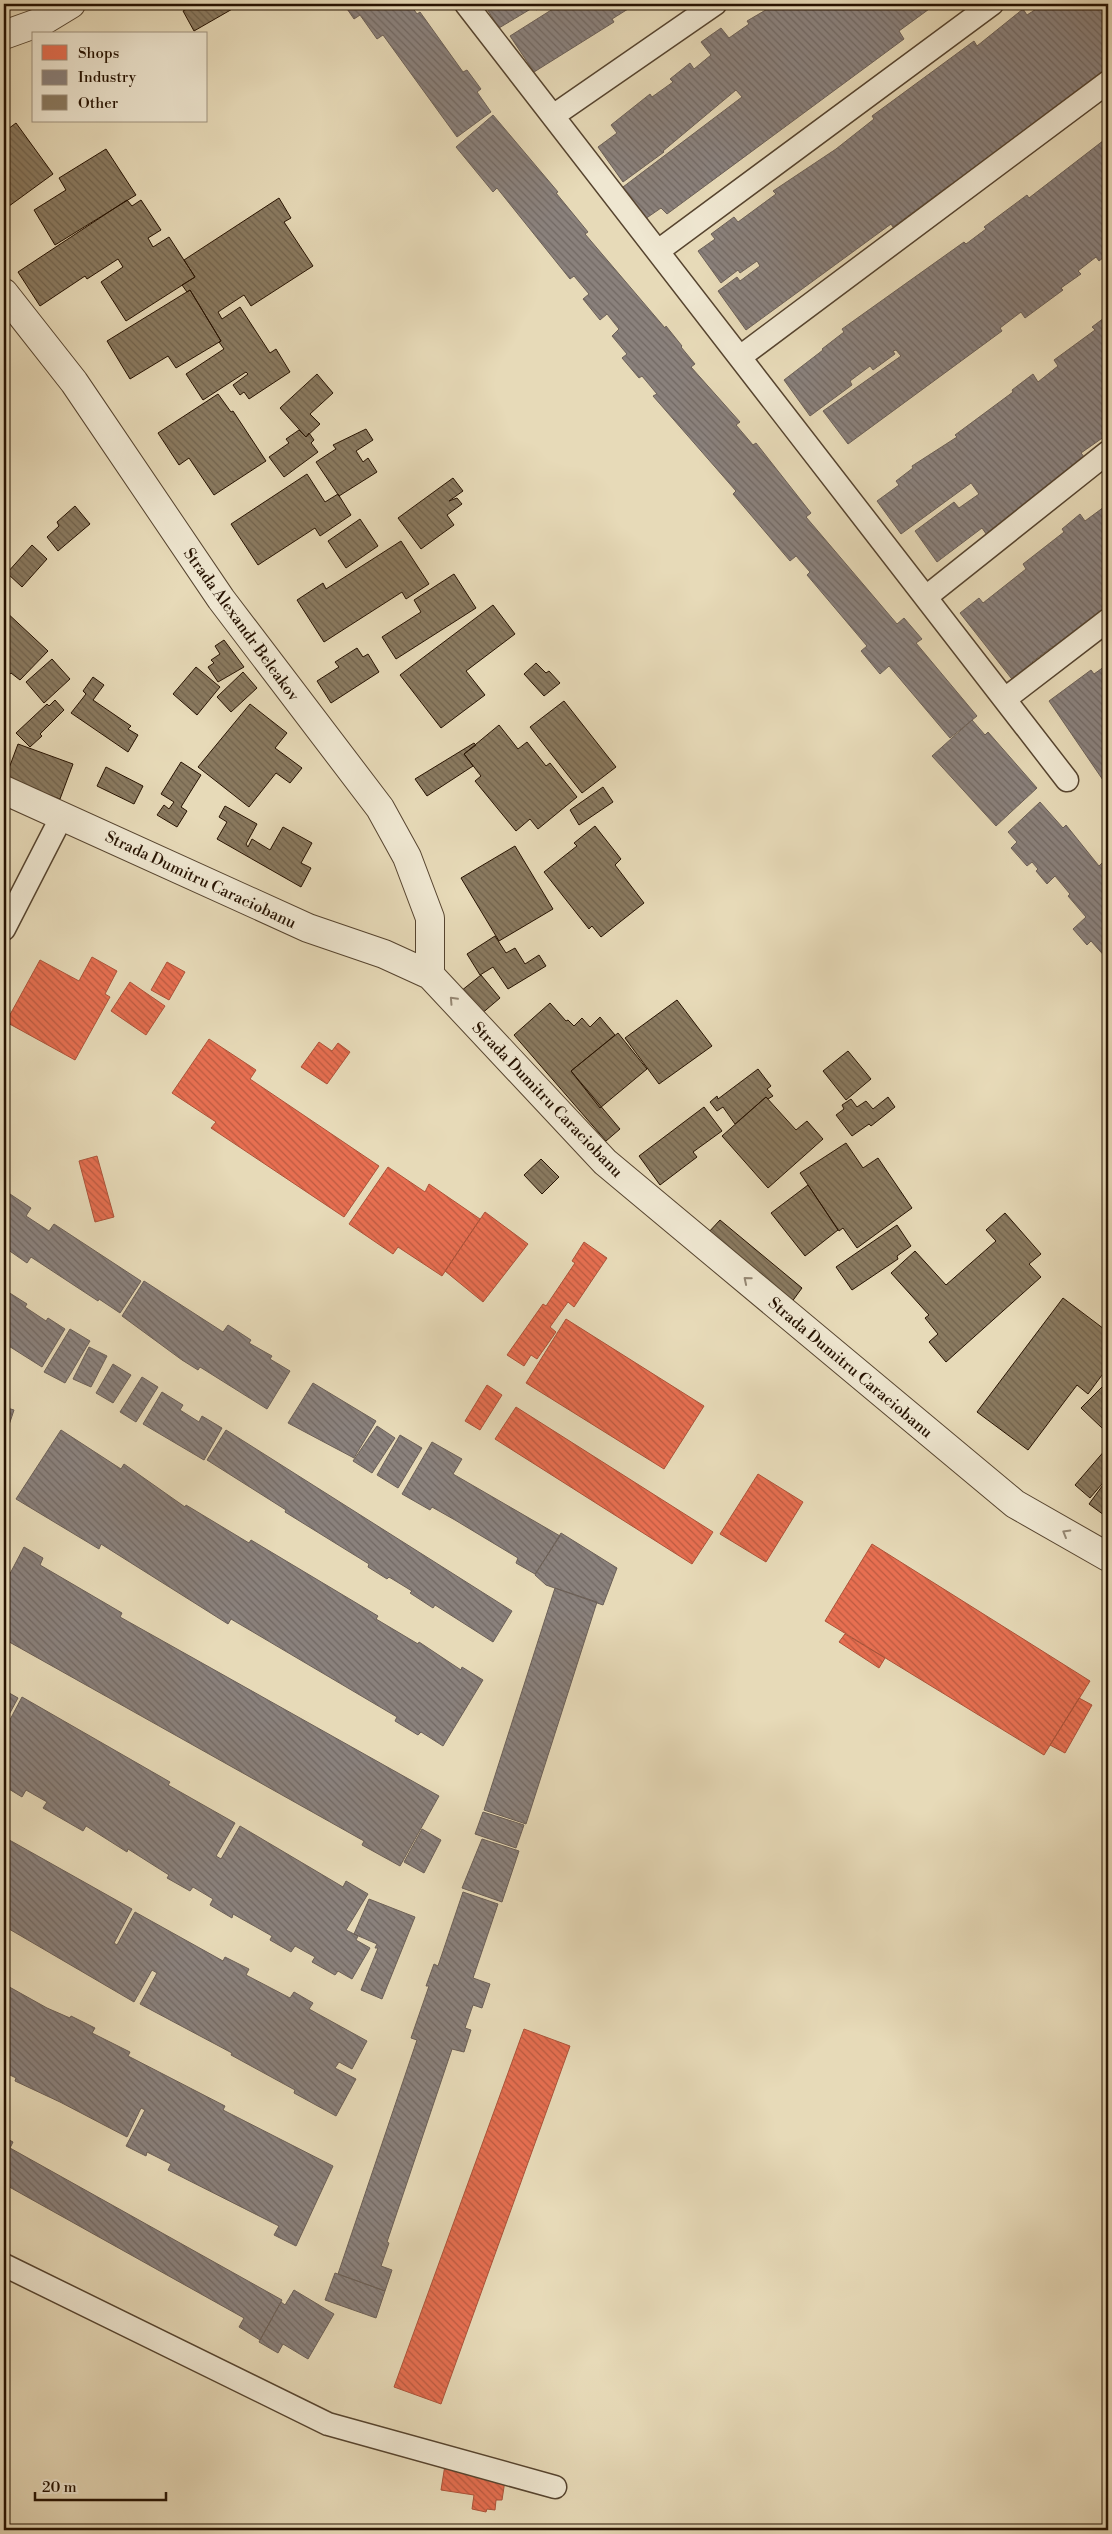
<svg xmlns="http://www.w3.org/2000/svg" width="1112" height="2534" viewBox="0 0 1112 2534" font-family="'Libre Bodoni',serif">
	<style>
		.shops { fill: url(#shops-back-hatch); stroke: #ad5339 }
		.industry { fill: url(#industry-back-hatch); stroke: #6c6057 }
		.building { fill: url(#building-back-hatch); stroke: #261201 }
		.lines { fill: none; stroke-linecap: round; stroke-linejoin: round }
		.service-casing { stroke: #56442f; stroke-width: 25 }
		.minor-casing { stroke: #56442f; stroke-width: 30 }
		.service { stroke: #efe7d1; stroke-width: 22 }
		.minor { stroke: #efe7d1; stroke-width: 28 }
		.oneway { stroke: #958773 }
		.labels { text-anchor: middle; stroke-width: 5; stroke-linejoin: round; paint-order: stroke }
		.street-label { font-size: 16px; fill: #261201; stroke: #efe7d1 }
	</style>
	<defs>
		<pattern id="shops-back-hatch" width="6" height="6" patternUnits="userSpaceOnUse" patternTransform="scale(1.25)"><rect width="6" height="6" fill="#e76f51"/><path d="M-1 5l2 2M0 0l6 6M5-1l2 2" fill="none" stroke="#bb5a41"/></pattern>
		<pattern id="industry-back-hatch" width="6" height="6" patternUnits="userSpaceOnUse" patternTransform="scale(1.25)"><rect width="6" height="6" fill="#8a817c"/><path d="M-1 5l2 2M0 0l6 6M5-1l2 2" fill="none" stroke="#716863"/></pattern>
		<pattern id="building-back-hatch" width="6" height="6" patternUnits="userSpaceOnUse" patternTransform="scale(1.25)"><rect width="6" height="6" fill="#8a7a60"/><path d="M-1 5l2 2M0 0l6 6M5-1l2 2" fill="none" stroke="#71634d"/></pattern>
	</defs>
	<rect width="100%" height="100%" fill="#e7dab8"/>
	<filter id="stains"><feTurbulence type="fractalNoise" baseFrequency=".004" numOctaves="4"/><feColorMatrix values="0 0 0 0 .2 0 0 0 0 .09 0 0 0 0 .02 0 0 0 .5 -.17"/></filter>
	<radialGradient id="worn" r=".72"><stop offset=".6" stop-color="#630" stop-opacity="0"/><stop offset="1" stop-color="#630" stop-opacity=".3"/></radialGradient>
	<path class="shops" d="M92,957L117,971L105,994L110,997L75,1060L6,1022L40,960L79,981Z
		M167,962L185,972L169,1000L151,990Z
		M130,982L165,1006L146,1035L111,1011Z
		M209,1039L256,1070L250,1079L379,1166L344,1217L211,1128L216,1122L172,1093Z
		M319,1042L332,1051L338,1043L350,1052L327,1084L301,1067Z
		M97,1156L114,1217L95,1222L79,1161Z
		M388,1167L425,1192L429,1184L480,1219L442,1276L398,1247L393,1254L349,1224Z
		M485,1212L528,1244L483,1302L445,1271Z
		M584,1242L607,1258L574,1307L568,1302L550,1327L556,1332L537,1359L531,1355L524,1366L507,1355L543,1304L546,1306L575,1263L572,1261Z
		M566,1319L704,1406L664,1469L526,1383Z
		M487,1385L502,1395L480,1430L465,1421Z
		M516,1407L713,1532L692,1564L495,1439Z
		M758,1474L803,1502L766,1562L720,1534Z
		M872,1544L1090,1681L1044,1755L825,1621Z
		M845,1634L885,1658L879,1668L839,1642Z
		M1079,1698L1092,1705L1065,1753L1050,1745Z
		M524,2029L570,2046L441,2404L394,2387Z
		M445,2465L506,2474L502,2500H496L495,2510L487,2509L486,2512L472,2509L474,2495L441,2490Z"/>
	<path class="industry" d="M348,4H410L417,14L420,12L463,72L467,70L481,89L477,92L491,112L457,137L383,35L377,39L360,15L354,19L345,6Z
		M484,4H545L536,10L534,7L499,28Z
		M554,4H636L612,19L614,22L534,72L510,36L556,7Z
		M776,4H936L899,31L904,39L667,214L661,208L645,219L623,187L742,97L736,90L663,151L664,152L623,182L598,147L617,133L611,125L650,94L652,97L673,82L670,79L690,63L694,69L711,55L701,42L721,28L729,38L749,24L747,21Z
		M1044,4H1108V70L1077,93L956,191L951,184L893,227L891,224L746,330L718,291L737,277L740,281L760,266L757,261L740,273L738,270L721,283L698,251L715,239L711,234L734,217L738,222L776,194L773,191L836,149L874,119L872,116L974,41L977,46L1023,9L1027,15Z
		M493,115L558,192L556,193L588,232L585,234L665,328L666,326L682,346L681,347L695,364L691,367L740,422L736,425L753,445L756,443L811,513L806,517L897,624L904,618L922,639L916,643L977,716L950,738L889,666L880,674L861,651L867,646L807,575L810,572L796,556L790,561L733,494L736,491L653,396L657,394L642,376L639,378L622,358L627,354L612,336L619,329L607,314L600,320L583,299L589,294L574,276L570,279L497,188L493,192L456,147Z
		M1108,137V254L1099,261L1096,257L1078,271L1081,274L1061,288L1063,290L1025,318L1021,312L1000,328L1002,331L848,444L823,411L901,356L896,350L893,351L895,354L873,370L870,366L850,381L852,385L810,416L784,380L823,350L822,349L844,332L842,329L964,242L966,244L986,229L984,227L1027,195L1029,198Z
		M1108,315V434L1081,453L1085,458L989,538L982,528L937,562L915,531L954,502L959,508L979,494L971,483L901,534L877,501L899,485L896,481L913,468L912,466L957,437L955,435L1013,392L1012,390L1033,374L1038,382L1058,366L1054,360L1095,330L1092,327Z
		M1108,498V614L1055,649L1053,646L1032,662L1036,667L1015,683L960,613L979,598L983,603L1026,569L1023,564L1064,532L1062,529L1080,514L1085,521L1104,507L1102,504Z
		M1108,664V781L1105,783L1049,701L1091,670L1094,674Z
		M972,720L985,735L988,732L1037,788L996,826L932,756Z
		M1040,802L1063,828L1066,825L1099,866L1102,863L1108,870V960L1091,941L1087,945L1073,929L1086,917L1068,896L1070,894L1055,876L1047,884L1036,871L1038,869L1032,862L1027,866L1011,848L1017,842L1008,832Z
		M4,1190L31,1208L26,1216L49,1231L54,1224L141,1281L120,1313L99,1299L98,1301L31,1257L27,1263L4,1247Z
		M144,1281L223,1332L228,1325L251,1340L249,1343L272,1356L270,1359L290,1371L267,1409L200,1367L198,1370L182,1360L122,1316Z
		M5,1290L27,1304L25,1307L46,1321L48,1318L65,1329L42,1367L4,1343L7,1338L4,1335Z
		M70,1329L90,1341L65,1383L44,1372Z
		M89,1347L107,1356L91,1387L73,1379Z
		M113,1364L131,1375L113,1403L96,1393Z
		M142,1377L158,1387L136,1422L120,1412Z
		M313,1383L376,1421L354,1458L288,1423Z
		M162,1392L183,1405L180,1410L199,1422L202,1416L222,1428L204,1460L143,1424Z
		M4,1407L14,1410L4,1440Z
		M377,1426L395,1438L372,1473L353,1461Z
		M61,1430L121,1469L124,1464L185,1507L186,1505L249,1543L251,1540L378,1616L376,1619L418,1644L419,1642L461,1670L462,1667L483,1680L443,1746L421,1732L418,1735L395,1721L397,1717L231,1619L228,1624L101,1544L99,1549L16,1499Z
		M226,1430L512,1611L493,1642L435,1605L433,1608L410,1593L412,1591L389,1577L387,1579L368,1567L369,1564L285,1512L286,1510L207,1460Z
		M400,1435L422,1448L398,1488L377,1475Z
		M432,1442L462,1459L453,1474L560,1536L535,1574L516,1563L518,1558L455,1520L432,1507L430,1510L402,1494Z
		M561,1533L617,1568L603,1605L546,1585L535,1575Z
		M24,1547L43,1558L40,1565L122,1613L120,1617L439,1796L400,1866L362,1845L364,1841L4,1639V1585Z
		M555,1588L597,1602L526,1824L484,1810Z
		M4,1690L18,1698L4,1724Z
		M22,1697L170,1782L168,1785L235,1823L216,1856L221,1859L240,1826L343,1887L346,1881L368,1894L346,1930L358,1936L356,1940L370,1948L352,1979L338,1971L335,1975L312,1962L315,1957L295,1946L291,1952L270,1940L272,1936L233,1914L232,1918L210,1905L213,1899L193,1887L190,1891L167,1878L169,1875L128,1849L127,1852L86,1826L83,1831L43,1808L47,1802L26,1790L22,1797L4,1786V1731Z
		M483,1812L524,1825L516,1848L475,1834Z
		M422,1829L441,1840L424,1873L404,1862Z
		M4,1837L132,1909L114,1943L117,1945L135,1912L223,1961L225,1957L249,1969L246,1975L290,1998L294,1992L313,2003L309,2009L367,2041L352,2069L339,2062L335,2068L356,2079L336,2116L294,2093L295,2090L231,2055L232,2053L140,2004L157,1973L152,1970L134,2002L4,1926Z
		M482,1839L519,1851L502,1902L462,1888Z
		M463,1892L498,1904L473,1978L490,1984L482,2008L473,2005L465,2028L471,2030L464,2052L452,2049L387,2242L389,2243L381,2266L392,2270L385,2291L338,2274L417,2040L411,2038L429,1986H426L434,1964L438,1966Z
		M369,1899L415,1917L382,1999L361,1990L378,1948H375L377,1944L354,1934Z
		M4,1984L47,2008L70,2018L71,2016L95,2028L92,2033L130,2052L128,2056L225,2106L223,2110L333,2166L296,2246L274,2235L279,2226L168,2170L171,2164L147,2152L146,2156L126,2146L145,2110L141,2108L127,2137L60,2102L15,2081L16,2078L4,2072Z
		M4,2137L13,2142L10,2148L282,2300L260,2340L239,2327L244,2318L4,2184Z
		M335,2273L385,2291L376,2318L325,2300Z
		M294,2290L334,2314L308,2359L283,2344L278,2353L259,2342L281,2302L285,2305Z"/>
	<path class="building" d="M196,4H241L194,31L183,11Z
		M16,123L53,174L5,209L4,132Z
		M106,149L136,195L55,245L34,210L66,190L59,178Z
		M279,198L291,218L284,222L313,266L251,306L244,295L218,312L222,319L240,307L270,353L276,349L290,372L249,399L244,392L240,395L233,385L248,374L246,372L203,400L186,374L224,349L219,342L221,341L190,290L187,292L182,285L195,277L184,260Z
		M127,200L132,206L141,200L161,230L148,238L153,247L169,237L195,277L126,321L101,282L123,267L118,259L87,279L85,276L40,306L18,272Z
		M190,290L221,341L176,368L168,356L130,379L107,341Z
		M317,374L333,393L310,414L320,424L306,437L280,408Z
		M218,394L231,412L233,411L266,461L214,495L189,458L179,465L158,433Z
		M366,429L373,440L356,451L363,462L368,458L377,472L339,496L316,462L336,449L333,445Z
		M299,430L306,437L309,433L314,440L311,443L318,452L284,477L269,457L289,443L286,439Z
		M307,474L325,502L338,494L351,515L320,536L315,528L258,565L231,524Z
		M453,478L463,491L449,501L457,498L462,504L447,515L454,525L421,549L398,518Z
		M75,506L90,524L58,551L47,537L59,526L57,522Z
		M360,519L378,546L346,568L328,541Z
		M401,541L429,584L406,599L402,592L324,642L297,600L323,583L326,589Z
		M32,545L47,559L22,587L7,573Z
		M454,574L476,608L396,659L382,637L421,612L414,600Z
		M493,605L515,634L466,671L485,695L441,728L400,675Z
		M4,610L48,651L20,680L11,673L4,680Z
		M224,640L244,667L218,682L208,667L214,663L211,660L220,654L215,646Z
		M357,648L363,657L368,654L379,672L331,703L317,681L339,667L335,662Z
		M52,659L70,679L44,703L26,682Z
		M536,663L546,673L549,671L560,683L544,696L524,674Z
		M196,667L220,687L197,715L173,694Z
		M243,672L257,688L231,712L217,697Z
		M93,677L104,685L93,700L131,726L128,729L138,735L128,752L71,713L86,694L83,691Z
		M55,700L64,710L40,734L42,736L30,747L16,733L47,704L49,706Z
		M564,701L616,767L582,793L530,727Z
		M250,704L287,733L275,748L302,768L290,783L276,773L249,807L198,767Z
		M499,725L518,749L527,742L546,766L550,763L577,797L538,829L530,819L516,831L475,781L481,776L464,754Z
		M474,743L476,745L464,754L473,766L427,796L415,779Z
		M18,744L73,764L60,799L5,779Z
		M181,762L201,775L181,807L187,811L177,827L157,815L164,805L169,809L174,802L161,794Z
		M106,767L143,786L134,804L97,786Z
		M603,787L613,802L579,825L570,810Z
		M225,806L257,824L246,844L248,847L252,839L270,850L283,827L312,843L301,863L311,868L301,887L217,839L227,822L219,817Z
		M595,826L621,859L615,865L644,903L601,937L592,926L589,929L544,872L577,846L574,843Z
		M515,846L553,909L499,941L461,878Z
		M495,936L506,953L515,948L525,964L539,955L546,966L508,989L493,967L480,975L467,954Z
		M481,975L500,998L480,1015L461,991Z
		M677,1000L712,1046L659,1084L625,1038Z
		M550,1003L566,1021L568,1020L574,1026L582,1018L590,1027L600,1017L615,1035L571,1071L620,1129L606,1141L514,1035Z
		M618,1033L647,1069L600,1108L571,1071Z
		M848,1051L871,1079L846,1100L823,1071Z
		M758,1069L771,1086L767,1089L773,1096L768,1099L766,1097L735,1124L723,1107L717,1111L710,1102L717,1096L718,1099Z
		M766,1097L796,1130L807,1121L823,1139L768,1188L722,1136Z
		M888,1097L895,1107L871,1126L869,1124L852,1136L836,1115L844,1109L842,1105L851,1099L857,1107L866,1101L873,1109Z
		M704,1107L722,1131L693,1152L697,1157L660,1185L639,1156Z
		M846,1143L863,1168L878,1158L912,1208L857,1248L843,1228L839,1231L800,1173Z
		M541,1159L559,1177L542,1194L524,1175Z
		M808,1185L838,1230L805,1256L771,1213Z
		M1005,1213L1041,1254L1029,1264L1041,1277L946,1362L929,1342L938,1334L925,1318L929,1315L891,1273L915,1251L946,1285L996,1241L986,1230Z
		M720,1220L802,1288L791,1303L707,1234Z
		M897,1225L911,1246L897,1256L898,1259L852,1290L836,1267Z
		M1063,1298L1108,1332V1373L1105,1371L1088,1394L1077,1385L1028,1450L977,1412Z
		M1108,1381V1421L1102,1428L1081,1408Z
		M1106,1449L1108,1451V1477L1090,1498L1075,1485Z
		M1108,1478V1518L1089,1504Z"/>
	<g class="lines">
		<g class="service-casing">
			<path id="service" d="M466,4L1067,780
				M553,116L715,4
				M658,251L992,4
				M740,357L1108,82
				M926,597L1108,452
				M1005,699L1108,620
				M4,929L62,816
				M4,2265L328,2424L555,2487"/>
		</g>
		<g class="minor-casing">
			<path id="minor" d="M4,35L43,21L71,4
				M4,293L74,382L221,599L380,808L407,857L430,918V975
				M4,790L308,928L384,954L430,975L605,1162L1015,1504L1108,1557"/>
		</g>
		<use href="#service" class="service"/>
		<use href="#minor" class="minor"/>
	</g>
	<defs><path id="oneway-chevron" d="M-2-3.5L2.5 0L-2 3.5" fill="none" stroke-width="1.6" stroke-linecap="round" stroke-linejoin="round" transform="scale(1.25)"/></defs>
	<g class="oneway">
		<use href="#oneway-chevron" transform="translate(453 1000) rotate(-133)"/>
		<use href="#oneway-chevron" transform="translate(747 1280) rotate(-140)"/>
		<use href="#oneway-chevron" transform="translate(1066 1533) rotate(-150)"/>
	</g>
	<g class="labels">
		<g class="street-label">
			<text transform="translate(242 624) rotate(54)" y="6">Strada Alexandr Beleakov</text>
			<text transform="translate(201 879) rotate(25)" y="6">Strada Dumitru Caraciobanu</text>
			<text transform="translate(548 1099) rotate(46)" y="6">Strada Dumitru Caraciobanu</text>
			<text transform="translate(851 1367) rotate(40)" y="6">Strada Dumitru Caraciobanu</text>
		</g>
	</g>
	<rect width="1112" height="2534" fill="none" stroke="#e7dab8" stroke-width="20"/>
	<rect x="5" y="5" width="1102" height="2524" fill="none" stroke="#261201" stroke-width="2.5"/>
	<rect x="10" y="10" width="1092" height="2514" fill="none" stroke="#261201"/>
	<rect x="32" y="32" width="175" height="90" fill="#efe7d1" stroke="#9f927e"/>
	<rect x="42" y="45" width="25" height="15" fill="#e76f51" stroke="#9f927e"/>
	<text x="78" y="58" font-size="15" fill="#261201">Shops</text>
	<rect x="42" y="70" width="25" height="15" fill="#8a817c" stroke="#9f927e"/>
	<text x="78" y="82" font-size="15" fill="#261201">Industry</text>
	<rect x="42" y="95" width="25" height="15" fill="#8a7a60" stroke="#9f927e"/>
	<text x="78" y="108" font-size="15" fill="#261201">Other</text>
	<path d="M35 2492v8h131v-8" fill="none" stroke="#261201" stroke-width="2.5"/>
	<text x="42" y="2492" font-size="15" fill="#261201" stroke="#efe7d1" stroke-width="4" paint-order="stroke">20 m</text>
	<rect width="100%" height="100%" filter="url(#stains)"/>
	<rect width="100%" height="100%" fill="url(#worn)"/>
</svg>
